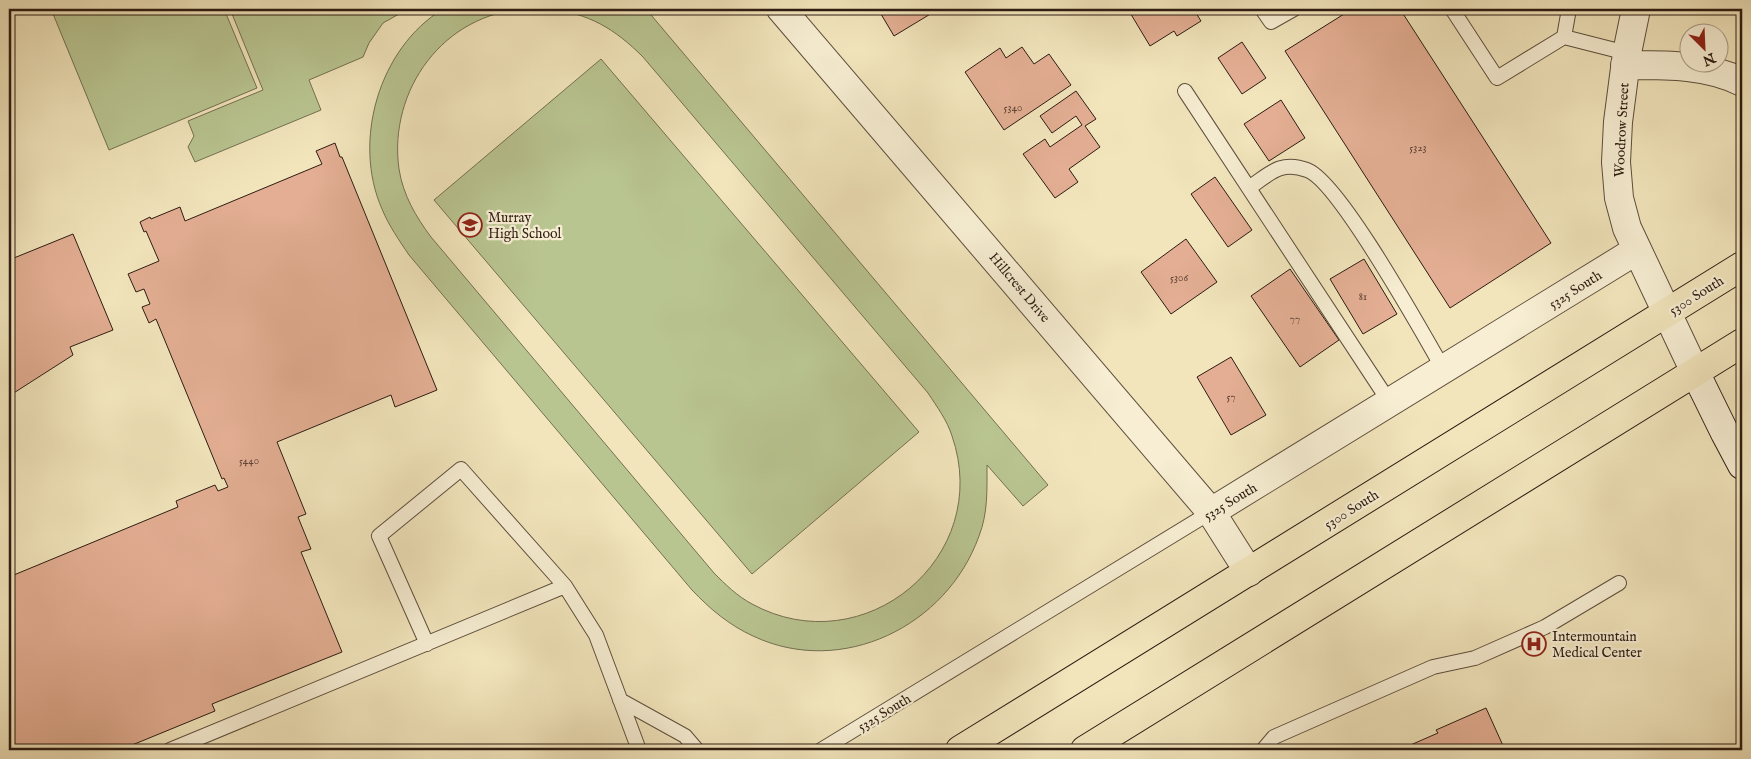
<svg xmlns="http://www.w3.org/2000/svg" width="1751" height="759" viewBox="0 0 1751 759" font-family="'IM FELL English',serif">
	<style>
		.green { fill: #b9c591; stroke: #737052 }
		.building { fill: #e3ae93; stroke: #2d1c12 }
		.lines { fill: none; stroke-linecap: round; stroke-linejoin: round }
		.lane-casing { stroke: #5e4e3c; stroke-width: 16 }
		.street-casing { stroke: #5e4e3c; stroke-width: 30 }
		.secondary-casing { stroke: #2d1c12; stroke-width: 30 }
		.primary-casing { stroke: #2d1c12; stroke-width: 30 }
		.lane { stroke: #f7eed3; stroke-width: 14 }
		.street { stroke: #f7eed3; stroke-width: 28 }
		.secondary { stroke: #f7eed3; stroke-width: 28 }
		.primary { stroke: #f2e5bc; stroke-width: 28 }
		.labels { text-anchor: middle; stroke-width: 4.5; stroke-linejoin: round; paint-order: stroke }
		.number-label { font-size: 11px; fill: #5a4032 }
		.street-label { font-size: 14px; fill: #2d1c12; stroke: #f7eed3 }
		.poi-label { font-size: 14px; fill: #2d1c12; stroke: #f7eed3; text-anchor: start }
	</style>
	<rect width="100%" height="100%" fill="#f2e5bc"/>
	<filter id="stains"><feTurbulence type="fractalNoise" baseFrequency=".004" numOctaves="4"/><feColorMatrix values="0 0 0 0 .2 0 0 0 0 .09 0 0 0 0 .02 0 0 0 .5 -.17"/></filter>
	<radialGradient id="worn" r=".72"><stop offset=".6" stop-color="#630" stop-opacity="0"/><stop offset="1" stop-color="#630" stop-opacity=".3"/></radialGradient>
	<path class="green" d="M51,9H224L257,88L109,150Z
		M230,9H408L383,23L369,43L363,57L309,80L321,110L195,162L188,147L194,136L188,121L263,90Z
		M443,9H526C444,13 388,90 399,169C403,195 416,217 431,237L714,573C725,584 737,596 752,604C864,665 994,557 952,436C947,420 937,407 928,393L643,57C615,29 589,13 548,9H646L1048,485L1023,506L987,465C987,490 988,513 979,536C947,626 842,678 753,636C729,625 710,609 692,590L409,255C399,240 389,226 382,209C352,141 379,48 443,9Z
		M601,59L919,432L752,574L434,200Z"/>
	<path class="building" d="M878,9H936L937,10L894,36Z
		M1132,9H1203L1196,13L1201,21L1177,36L1174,31L1150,46L1129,11Z
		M1352,9H1400L1551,243L1450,308L1285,51Z
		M1242,42L1266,78L1242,94L1218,58Z
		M1022,47L1034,64L1049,54L1071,85L1004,130L965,72L1000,48L1006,58Z
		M1076,91L1096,119L1085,126L1100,147L1069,169L1078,182L1055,198L1023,154L1045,139L1050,147L1082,125L1076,116L1052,133L1040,116Z
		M1281,100L1305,138L1269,161L1244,124Z
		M335,143L340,157H342L437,390L395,407L391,395L277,442L306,514L298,517L311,549L301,552L342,652L212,704L215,711L120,750H9V577L178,507L176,501L215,485L218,491L228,487L224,478L222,479L156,319L149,323L142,307L150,304L144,289L136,292L128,274L159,261L146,231L144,232L140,222L150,217L151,219L180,207L185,221L322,164L316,151Z
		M1215,177L1252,230L1228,247L1191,194Z
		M73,234L113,330L70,347L73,355L9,396V260Z
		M1186,239L1217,282L1171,314L1141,272Z
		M1364,259L1397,314L1363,334L1330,279Z
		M1290,269L1339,340L1300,367L1251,296Z
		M1231,357L1266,415L1231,435L1197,377Z
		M1486,708L1505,750H1399L1438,733L1436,730Z"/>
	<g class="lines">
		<g class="lane-casing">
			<path id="lane" d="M1262,9L1271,22L1294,9
				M1452,9L1497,78L1564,37L1627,53
				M1564,37L1569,9
				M1185,91L1390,403
				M1249,188C1269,174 1281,160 1307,170C1339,181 1423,334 1444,370
				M427,644L379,536L461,469L565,586
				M620,700L685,736L697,750
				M170,750L565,586L596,635L639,750
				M821,750L1211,512
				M1263,750L1274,737L1433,667L1475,658L1545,627L1619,583"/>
		</g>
		<g class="street-casing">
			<path id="street" d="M781,9L1211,512L1249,572
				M1636,9L1627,53L1618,122L1616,162L1619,198L1627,228L1695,372
				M1625,65C1664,65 1707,64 1742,82
				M1211,512L1637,250"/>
		</g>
		<g class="secondary-casing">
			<path id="secondary" d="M1695,372L1725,433L1742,465"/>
		</g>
		<g class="primary-casing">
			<path id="primary" d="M960,750L1742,266
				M1085,750L1742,343"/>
		</g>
		<use href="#lane" class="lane"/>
		<use href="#street" class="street"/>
		<use href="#secondary" class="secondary"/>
		<use href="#primary" class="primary"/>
	</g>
	<defs>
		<g id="school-ring" transform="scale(1.25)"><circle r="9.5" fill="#f7eed3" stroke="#8f2418" stroke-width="1.5"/><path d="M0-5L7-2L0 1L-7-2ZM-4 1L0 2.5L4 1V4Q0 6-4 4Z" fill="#8f2418"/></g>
		<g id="hospital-ring" transform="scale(1.25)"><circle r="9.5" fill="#f7eed3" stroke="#8f2418" stroke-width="1.5"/><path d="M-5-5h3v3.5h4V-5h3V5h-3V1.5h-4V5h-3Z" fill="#8f2418"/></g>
	</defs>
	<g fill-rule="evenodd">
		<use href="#school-ring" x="470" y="225"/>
		<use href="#hospital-ring" x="1534" y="644"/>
	</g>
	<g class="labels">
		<g class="number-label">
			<text x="1013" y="111">5340</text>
			<text x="1418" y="151">5323</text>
			<text x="1179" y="281">5306</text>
			<text x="1363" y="300">81</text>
			<text x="1295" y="322">77</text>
			<text x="1231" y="400">57</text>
			<text x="249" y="464">5440</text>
		</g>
		<g class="street-label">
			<text transform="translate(1621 130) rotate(-87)" y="5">Woodrow Street</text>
			<text transform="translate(1020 287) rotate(50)" y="5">Hillcrest Drive</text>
			<text transform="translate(1575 289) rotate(-32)" y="5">5325 South</text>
			<text transform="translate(1696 295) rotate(-32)" y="5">5300 South</text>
			<text transform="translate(1230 501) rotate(-31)" y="5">5325 South</text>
			<text transform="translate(1351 509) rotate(-32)" y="5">5300 South</text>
			<text transform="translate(884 712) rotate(-31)" y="5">5325 South</text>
		</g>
		<g class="poi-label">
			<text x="488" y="222">Murray<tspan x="488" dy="16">High School</tspan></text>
			<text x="1552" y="641">Intermountain<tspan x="1552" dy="16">Medical Center</tspan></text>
		</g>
	</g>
	<rect width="1751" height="759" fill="none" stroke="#f2e5bc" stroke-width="30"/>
	<rect x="10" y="10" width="1731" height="739" fill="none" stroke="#2d1c12" stroke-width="2.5"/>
	<rect x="15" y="15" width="1721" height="729" fill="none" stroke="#2d1c12"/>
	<g transform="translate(1704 48) rotate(156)"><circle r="24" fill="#f7eed3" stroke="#a69a86"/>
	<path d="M0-4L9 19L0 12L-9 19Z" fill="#8f2418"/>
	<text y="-8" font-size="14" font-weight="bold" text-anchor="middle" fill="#2d1c12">N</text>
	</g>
	<rect width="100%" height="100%" filter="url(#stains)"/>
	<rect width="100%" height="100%" fill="url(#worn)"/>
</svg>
